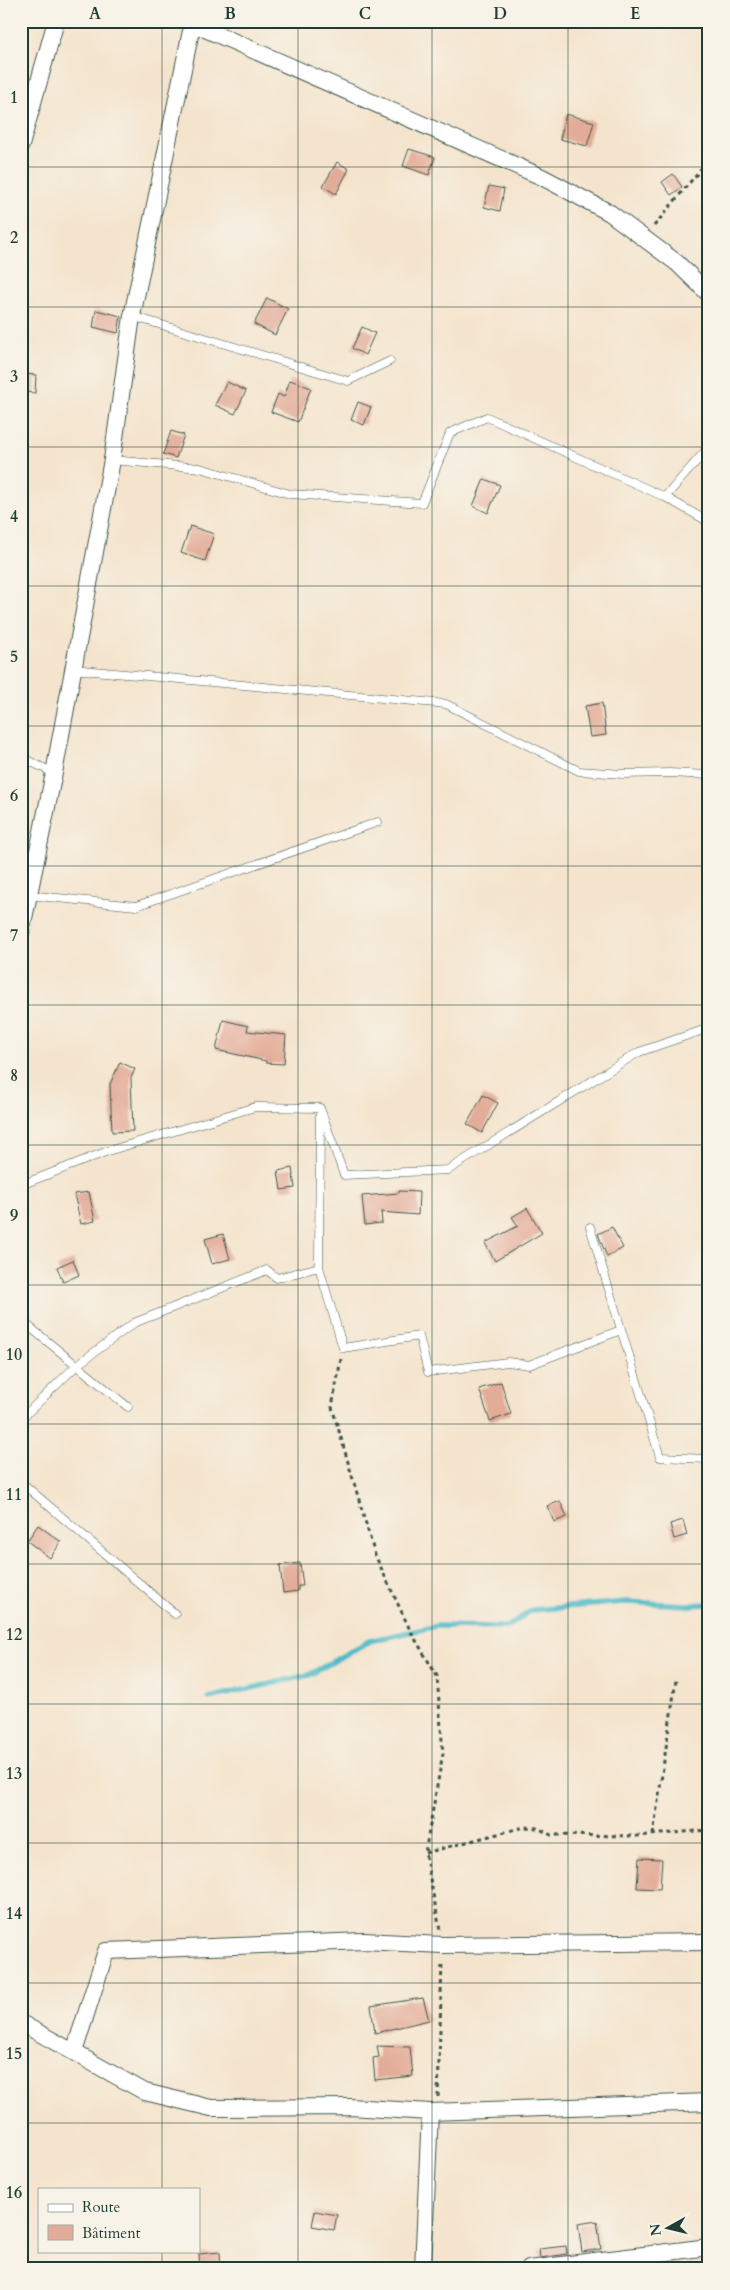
<svg xmlns="http://www.w3.org/2000/svg" width="730" height="2290" viewBox="0 0 730 2290" font-family="Cardo,serif">
	<style>
		.lines { fill: none; stroke-linecap: round; stroke-linejoin: round }
		.stream { stroke: #4dbac8; stroke-width: 5.5 }
		.building { fill: #e3ac98 }
		.lane-casing { stroke: #3f564b; stroke-width: 9 }
		.street-casing { stroke: #3f564b; stroke-width: 18 }
		.path { stroke: #3f564b; stroke-width: 3; stroke-dasharray: 4 4; stroke-linecap: butt }
		.lane { stroke: #fff; stroke-width: 8 }
		.street { stroke: #fff; stroke-width: 16 }
		.grid { fill: none; stroke: #1f3d34; stroke-width: 1; stroke-opacity: 0.55 }
		.neatline { fill: none; stroke: #1f3d34; stroke-width: 2 }
		.grid-label { font-size: 16px; text-anchor: middle; font-weight: bold; fill: #1f3d34 }
	</style>
	<rect width="100%" height="100%" fill="#f7f3e8"/>
	<filter id="ink" filterUnits="userSpaceOnUse"><feTurbulence type="fractalNoise" baseFrequency=".02" numOctaves="2"/><feDisplacementMap in="SourceGraphic" scale="10" xChannelSelector="R" yChannelSelector="G"/><feConvolveMatrix kernelMatrix="1 2 1 2 8 2 1 2 1" color-interpolation-filters="sRGB"/></filter>
	<filter id="wash" filterUnits="userSpaceOnUse"><feTurbulence type="fractalNoise" baseFrequency=".0096" numOctaves="4" result="noise"/><feDisplacementMap in="SourceGraphic" scale="20" xChannelSelector="R" yChannelSelector="G"/><feGaussianBlur stdDeviation="1.12" result="paint"/><feColorMatrix in="noise" values="0 0 0 0 0 0 0 0 0 0 0 0 0 0 0 0 0 1.4 0 .05"/><feComposite in="paint" operator="in"/></filter>
	<g filter="url(#wash)">
		<rect width="100%" height="100%" fill="#f4e4cd"/>
		<g class="lines">
			<path class="stream" d="M209,1698L309,1675L369,1641L437,1626L507,1627L532,1610L626,1602L688,1605L709,1604"/>
		</g>
		<g id="blocks">
			<path class="building" d="M566,114L594,122L587,146L560,139Z
				M409,149L435,157L429,175L403,166Z
				M337,162L349,169L336,194L323,186Z
				M673,174L682,187L671,195L662,182Z
				M489,186L504,189L500,211L484,207Z
				M267,298L288,309L275,335L254,324Z
				M96,310L121,316L118,333L93,327Z
				M362,327L375,333L365,355L352,348Z
				M21,374L36,375L35,393L21,392Z
				M290,380L311,388L298,422L271,412L278,394L284,397Z
				M227,382L246,391L235,414L215,405Z
				M358,402L371,407L364,425L351,420Z
				M171,431L184,435L176,458L163,454Z
				M484,479L500,485L488,513L473,506Z
				M190,526L214,534L205,561L181,553Z
				M602,703L606,735L590,737L585,706Z
				M223,1020L248,1026L247,1031L286,1035L284,1064L266,1063V1061L216,1050Z
				M120,1062L135,1069L131,1078L133,1131L112,1132L110,1084Z
				M483,1095L498,1103L482,1133L467,1124Z
				M292,1168L295,1188L281,1190L278,1171Z
				M399,1191L419,1192L418,1215L381,1212L382,1223L365,1225L362,1196L399,1193Z
				M89,1192L95,1221L81,1224L74,1194Z
				M527,1208L542,1233L495,1261L485,1243L518,1226L512,1217Z
				M612,1227L623,1248L607,1257L598,1234Z
				M223,1234L230,1259L212,1264L205,1239Z
				M73,1260L79,1275L63,1282L57,1267Z
				M501,1382L511,1414L490,1421L479,1389Z
				M560,1501L567,1517L554,1522L547,1506Z
				M683,1520L687,1535L674,1539L670,1524Z
				M38,1525L61,1542L50,1558L27,1541Z
				M300,1563L303,1586H298V1591L283,1593L280,1565Z
				M639,1858L662,1859L660,1889L637,1888Z
				M423,1998L429,2020L375,2033L371,2006Z
				M377,2046L410,2047L413,2076L375,2080L373,2058L379,2057Z
				M315,2211L337,2215L334,2230L312,2226Z
				M597,2221L601,2249L582,2252L578,2224Z
				M566,2246L567,2254L540,2258L539,2249Z
				M220,2252L221,2269H200L199,2254Z"/>
		</g>
	</g>
	<g filter="url(#ink)">
		<use href="#blocks" fill-opacity="0" stroke="#3f564b" stroke-width="1"/>
		<g class="lines">
			<g class="lane-casing">
				<path id="lane" d="M132,316L348,381L390,361
					M112,460L200,468L290,494L422,503L450,433L487,417L665,497L709,447
					M665,497L709,522
					M72,669L446,704L579,771L623,774L669,773L709,775
					M21,757L54,773
					M28,895L136,906L378,822
					M320,1115L319,1267L343,1348L419,1336L428,1372L508,1362L529,1365L621,1330
					M21,1185L108,1151L255,1107L320,1108L344,1175L448,1170L639,1052L709,1028
					M590,1227L660,1457L709,1459
					M21,1320L128,1407
					M21,1419L77,1365L134,1323L267,1270L277,1278L319,1267
					M21,1482L175,1614"/>
			</g>
			<g class="street-casing">
				<path id="street" d="M187,21L542,177L610,213L677,263L709,294
					M21,145L56,21
					M21,933L54,773L112,460L132,316L193,21
					M21,2023L145,2092L211,2108L350,2107L430,2112L709,2102
					M74,2052L106,1951L364,1941L442,1945L709,1942
					M423,2269L430,2112
					M529,2269L709,2247"/>
			</g>
			<path class="path" d="M654,226L709,159
				M341,1359L332,1407L375,1555L411,1632L437,1676L443,1753L425,1853L440,1930
				M653,1835L676,1680
				M425,1853L524,1827L538,1828L551,1835L637,1836L709,1830
				M438,2097L442,1961"/>
			<use href="#lane" class="lane"/>
			<use href="#street" class="street"/>
		</g>
	</g>
	<path class="grid" d="M162,21V2189M298,21V2269M432,21V2269M568,21V2269M21,167H709M21,307H709M21,447H709M21,586H709M21,726H709M21,866H709M21,1005H709M21,1145H709M21,1285H709M21,1424H709M21,1564H709M21,1704H709M21,1843H709M21,1983H709M21,2123H709M162,2251V2269"/>
	<rect width="730" height="2290" fill="none" stroke="#f7f3e8" stroke-width="55"/>
	<rect x="38" y="2188" width="162" height="65" fill="#f7f3e8" stroke="#a1aaa0"/>
	<rect x="48" y="2204" width="25" height="8" fill="#ffffff" stroke="#a1aaa0"/>
	<text x="82" y="2212" font-size="15" fill="#1f3d34">Route</text>
	<rect x="48" y="2225" width="25" height="15" fill="#e3ac98" stroke="#a1aaa0"/>
	<text x="82" y="2238" font-size="15" fill="#1f3d34">Bâtiment</text>
	<g transform="translate(668 2228) rotate(262)" stroke="#f7f3e8" stroke-width="4" paint-order="stroke">
	<path d="M0-4L9 19L0 12L-9 19Z" fill="#1f3d34"/>
	<text y="-8" font-size="14" font-weight="bold" text-anchor="middle" fill="#1f3d34">N</text>
	</g>
	<rect x="28" y="28" width="674" height="2234" class="neatline"/>
	<g class="grid-label">
		<text x="95" y="19">A</text>
		<text x="230" y="19">B</text>
		<text x="365" y="19">C</text>
		<text x="500" y="19">D</text>
		<text x="635" y="19">E</text>
		<text x="14" y="103">1</text>
		<text x="14" y="243">2</text>
		<text x="14" y="382">3</text>
		<text x="14" y="522">4</text>
		<text x="14" y="662">5</text>
		<text x="14" y="801">6</text>
		<text x="14" y="941">7</text>
		<text x="14" y="1081">8</text>
		<text x="14" y="1221">9</text>
		<text x="14" y="1360">10</text>
		<text x="14" y="1500">11</text>
		<text x="14" y="1640">12</text>
		<text x="14" y="1779">13</text>
		<text x="14" y="1919">14</text>
		<text x="14" y="2059">15</text>
		<text x="14" y="2198">16</text>
	</g>
</svg>
